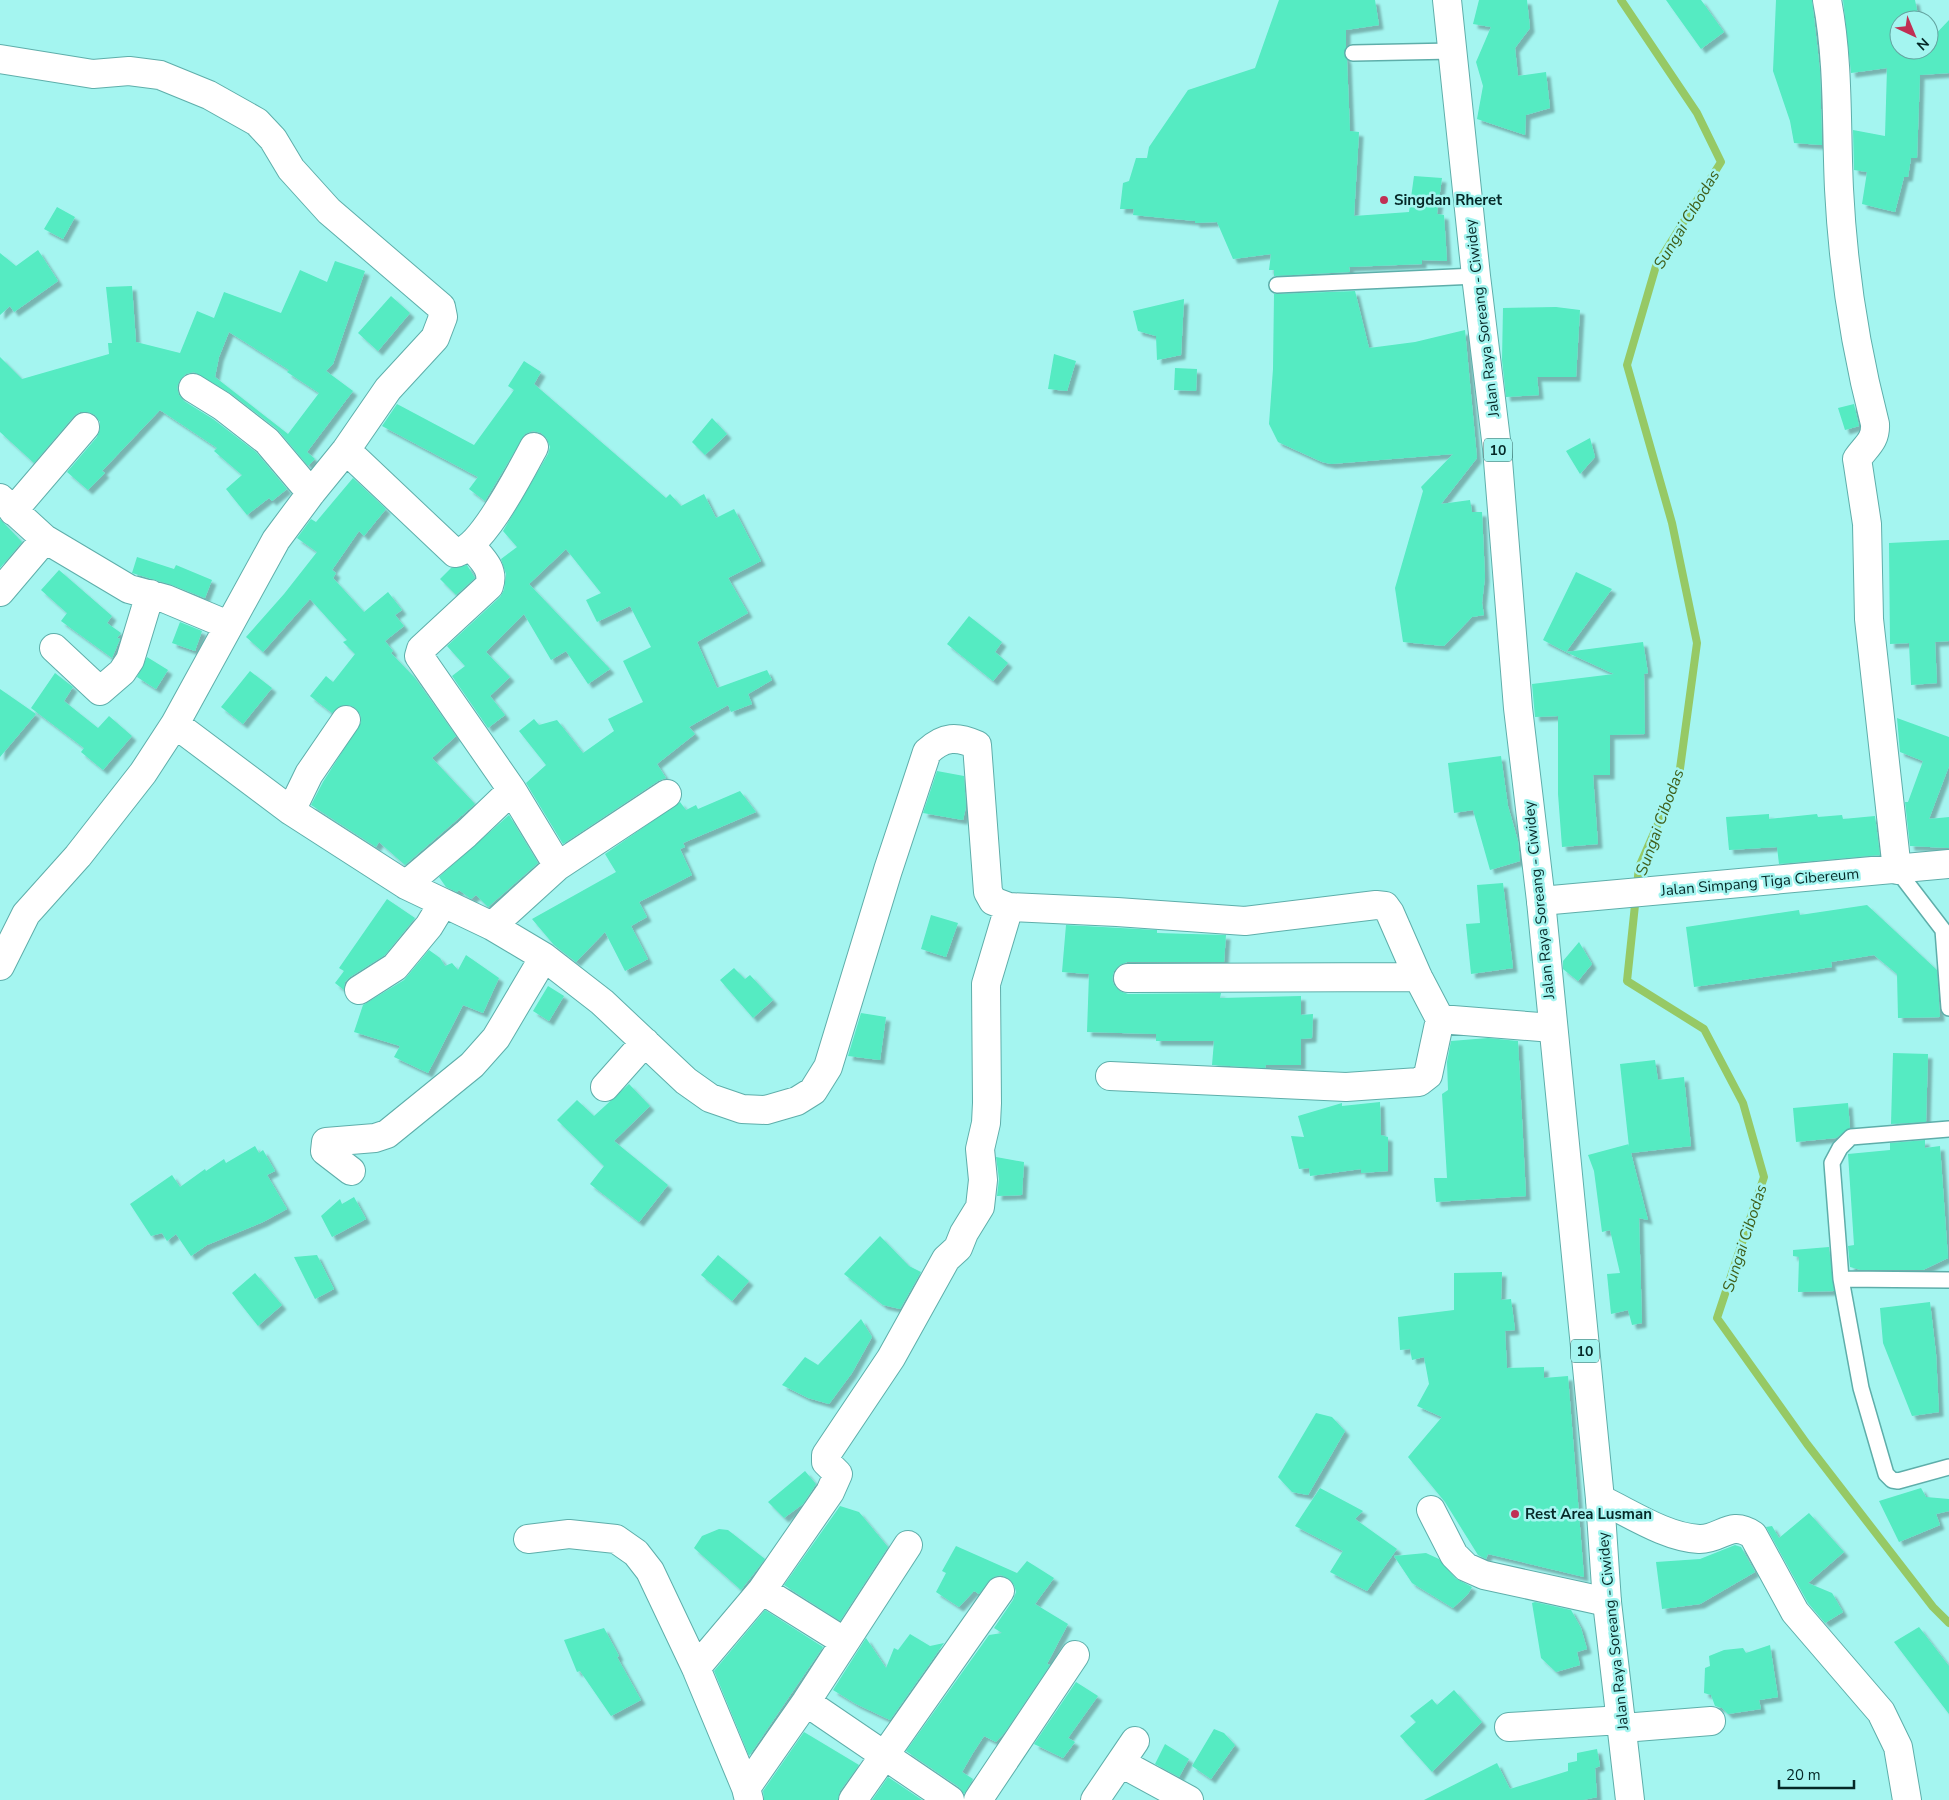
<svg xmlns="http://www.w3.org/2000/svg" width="1949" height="1800" viewBox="0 0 1949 1800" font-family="'Nunito Sans',sans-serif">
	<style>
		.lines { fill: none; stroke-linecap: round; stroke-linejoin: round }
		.stream { stroke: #96c965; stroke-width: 8 }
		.building { fill: #54ebc2; fill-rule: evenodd; filter: url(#shadow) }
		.lane-casing { stroke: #5eaeaa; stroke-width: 18 }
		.street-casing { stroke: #5eaeaa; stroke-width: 30 }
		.highway-casing { stroke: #5eaeaa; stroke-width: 30 }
		.lane { stroke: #fff; stroke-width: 15 }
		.street { stroke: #fff; stroke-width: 28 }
		.highway { stroke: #fff; stroke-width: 28 }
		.poi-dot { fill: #c03054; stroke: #a4f5f0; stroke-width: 2 }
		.labels { text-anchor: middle; stroke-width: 5; stroke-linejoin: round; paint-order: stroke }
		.shield { fill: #a4f5f0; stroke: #356663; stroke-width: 1 }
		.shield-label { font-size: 14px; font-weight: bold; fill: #052827 }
		.poi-label { font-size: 15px; font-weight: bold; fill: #052827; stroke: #a4f5f0; text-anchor: start }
		.street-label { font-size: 15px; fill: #052827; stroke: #a4f5f0 }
		.water-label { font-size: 16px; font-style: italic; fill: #40601c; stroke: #a4f5f0 }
	</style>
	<defs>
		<filter id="shadow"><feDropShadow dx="4.5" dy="4.5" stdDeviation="1" flood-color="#0004"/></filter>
	</defs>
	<rect width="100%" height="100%" fill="#a4f5f0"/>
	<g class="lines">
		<path class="stream" d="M1621,0L1697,113L1721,162L1656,266L1627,365L1672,523L1697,643L1679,776L1639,867L1627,981L1704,1029L1743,1103L1764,1177L1717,1318L1807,1444L1933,1607L1949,1623"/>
	</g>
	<path class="building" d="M1279,0H1375L1379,25L1346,30V47L1344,54L1347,60L1350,131L1359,132L1354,216L1409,212L1414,176L1442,178L1437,214L1444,215L1447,261L1422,260V264L1349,267L1350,272L1274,276V270H1269L1271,254L1233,259L1217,222L1195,223V221L1133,215L1134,209H1120L1123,183L1129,181L1136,158H1147L1149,147L1188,90L1255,68Z
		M1479,0H1527L1530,28L1515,48L1518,76L1546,72L1550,108L1526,115L1525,135L1477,119L1483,86L1476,62L1491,27L1473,24Z
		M1666,0H1701L1724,32L1701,49Z
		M1776,0H1812L1820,71L1822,145L1794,143L1790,121L1773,71Z
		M1843,0H1915L1919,20H1899V50H1929V41L1949,20V73L1920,75L1917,158H1911L1908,177H1904L1895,212L1862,204L1867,172L1854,170L1853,130L1885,136L1887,68L1851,73Z
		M57,207L75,217L63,239L44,229Z
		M38,250L58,281L14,312L10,306L0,315V253L16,266Z
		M335,261L365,271L333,364L326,371L353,391L307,452L315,459L308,466L277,429L230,393L194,372L186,374L180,380L177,387L179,395L184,401L213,419L256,452L287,489L272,501L269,498L247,515L226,489L242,475L214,451L217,448L160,410L102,471L105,473L88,490L67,472L97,437L100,429V422L95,415L87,412H80L74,416L34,463L0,432V357L22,379L109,354L108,343H112L106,287L132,286L136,342L180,353L197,311L214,318L224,292L281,313L300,270L327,282ZM229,332L289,370L287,372L319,393L288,434L215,377L219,357Z
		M1355,291L1369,348L1415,342L1465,330L1477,458L1441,504L1470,500L1472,512H1482L1485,577L1482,603L1484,615L1472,617L1444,646L1403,642L1395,588L1423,491L1421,487L1453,454L1331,464L1322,462L1278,442L1269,424L1273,369L1274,294Z
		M391,296L410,313L378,351L358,333Z
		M1184,299L1181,355L1157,360L1156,336L1138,331L1133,311Z
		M1556,307L1580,310L1576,377H1537L1539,395L1506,397L1502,360L1503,308Z
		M1054,354L1076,361L1067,391L1048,389Z
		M524,361L541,372L534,384L666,498L670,494L681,506L704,494L716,518L734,509L761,561L728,578L748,613L697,642L717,688L767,670L772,680L748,694L752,704L731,712L728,705L689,727L695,734L657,764L666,778L658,781L563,844L526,783L546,765L519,731L534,719L539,725L557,720L583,753L614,731L608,719L643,702L623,661L651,647L630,606L597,622L586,600L601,593L566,549L529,584L610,669L588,684L566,651L551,660L524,614L486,652L510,677L490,696L505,715L488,728L452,676L465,666L447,646L500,597L504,590L506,574L501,559L517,547L503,531L548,454L550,447L547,439L541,433L533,431L525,434L485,501L469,489L478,477L382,426L397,404L474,445L514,390L508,386Z
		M1175,368L1197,369L1196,391L1174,390Z
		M1854,404L1859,426L1845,430L1838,408Z
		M712,418L727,434L705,455L692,442Z
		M1590,438L1595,457L1580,474L1566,451Z
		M353,478L386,509L364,536L359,531L332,570L336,573L333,578L364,612L388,592L402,610L395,615L404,626L385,641L393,651L391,653L415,678L456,736L432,758L475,804L405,865L379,842L376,847L311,805L323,782L361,722L360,714L354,707L348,705L340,706L332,713L310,696L326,676L333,682L355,654L343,642L347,640L310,599L263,652L246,637L284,594L317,552L297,538L311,519L316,522Z
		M0,519L22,542L0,568Z
		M1949,540V641L1935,642L1937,683L1911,685L1909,643L1890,644L1889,543Z
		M137,557L174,569L176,565L212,580L205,598L172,585L132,573Z
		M467,565L475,578L456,595L440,579L451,568Z
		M59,570L112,616L107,623L121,633L117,638L120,639L112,658L61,621L67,613L41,590Z
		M1576,572L1612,589L1566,652L1543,640Z
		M969,616L1002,642L995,652L1008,663L993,681L947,644Z
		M180,622L202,631L195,651L172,643Z
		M1643,642L1648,673L1644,674L1645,734L1610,735V775H1593L1598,844L1562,847L1558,794V716L1535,717L1532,684L1614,674L1566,652Z
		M147,657L168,670L156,689L137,677Z
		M250,671L272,688L243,724L221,707Z
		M55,673L73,687L64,701L98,728L109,716L132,736L103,770L81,752L84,748L31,708Z
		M0,689L36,714L0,757Z
		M1897,718L1949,737V766L1929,819L1949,817V848L1910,846L1905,802H1908L1923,761L1900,752Z
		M1501,756L1508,806L1518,841L1520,861L1490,870L1473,810L1454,813L1448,763Z
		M937,771L964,776L966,807L963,820L923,813Z
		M740,791L756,812L683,843L685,847L680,849L692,875L639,902L647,917L631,926L648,959L625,971L605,932L576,962L554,945L532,919L616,872L605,854L680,802L686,810L696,805L698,809Z
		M1769,814V819L1817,814L1818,817L1842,815L1843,819L1875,816L1880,855L1779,864L1777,847L1729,850L1726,817Z
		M509,815L538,863L488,907L476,895L471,899L459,890L457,892L446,887L439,877Z
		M1503,883L1513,968L1471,974L1466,924L1480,923L1477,885Z
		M387,899L415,918L385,955L350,977L345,982L344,990L335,983L344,971L339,968Z
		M1867,905L1937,970L1940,1017L1898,1018L1897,974L1874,955L1831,962L1832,967L1694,987L1686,927L1799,910L1800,915Z
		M931,915L958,923L946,957L921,949Z
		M1066,925L1157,930V933L1226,935L1224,962H1127L1120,965L1114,971L1112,979L1114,985L1120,991L1128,994L1221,993L1220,998L1301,996V1015L1313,1014L1312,1038L1301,1039V1065H1266L1265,1068L1212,1065L1214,1041H1156V1034L1087,1032L1089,974L1062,972Z
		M1579,942L1592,964L1578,981L1563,969V961Z
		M429,950L440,958L445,966L452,963L458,970L466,955L499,978L483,1013L463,1005L428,1073L394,1057L400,1046L354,1032L363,1005L404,980Z
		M734,968L745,979L750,975L773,1000L753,1018L720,980Z
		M548,986L564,996L549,1021L533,1011Z
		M861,1013L886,1017L880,1060L848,1056Z
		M1488,1038L1518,1041L1526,1196L1436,1202L1434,1178H1447L1442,1094L1448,1090L1447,1062L1451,1041Z
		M1893,1053L1928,1054L1926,1122L1891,1124Z
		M1655,1060L1658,1080L1684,1077L1691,1146L1631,1153L1648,1220L1639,1218L1642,1323L1632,1325L1628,1310L1611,1314L1607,1274L1620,1273L1610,1230L1602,1232L1594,1171L1588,1155L1629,1144V1147L1620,1064Z
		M629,1084L650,1106L614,1141L668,1185L639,1222L590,1184L604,1166L557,1120L577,1100L594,1116Z
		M1380,1102L1381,1135L1388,1137V1171L1361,1173V1169L1310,1176L1309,1168L1299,1169L1291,1136L1304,1137L1298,1116L1342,1103V1106Z
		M1848,1103L1850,1128L1836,1138L1796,1142L1793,1108Z
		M1925,1140V1148L1940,1146L1948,1258L1923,1270H1861L1850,1267L1848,1246L1854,1245L1848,1154L1890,1150V1143Z
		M255,1146L259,1153L263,1150L275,1171L267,1175L287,1209L263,1222L207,1245L191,1256L176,1234L167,1241L162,1233L151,1236L130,1204L172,1175L180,1187L205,1169L206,1171L224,1159L226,1163Z
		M996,1157L1024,1162L1022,1195L997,1196L999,1179Z
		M354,1197L366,1219L332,1237L321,1216L340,1199L342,1204Z
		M880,1236L909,1266L921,1272L900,1309L883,1305L844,1274Z
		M1829,1247L1834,1291L1798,1292L1799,1257L1793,1256V1250Z
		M317,1255L334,1289L315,1299L294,1257Z
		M718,1255L749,1281L732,1301L701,1275Z
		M1502,1272L1501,1300L1511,1299L1515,1330L1505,1331L1507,1368L1544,1367V1378L1568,1376L1584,1577L1488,1554L1486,1559L1478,1555L1445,1502L1408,1457L1442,1417L1417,1406L1429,1384L1424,1357L1412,1360L1410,1349L1400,1350L1398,1317L1454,1310V1273Z
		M255,1273L282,1305L258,1326L232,1293Z
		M1930,1302L1936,1354L1939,1412L1912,1416L1883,1343L1880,1308Z
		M861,1319L872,1337L852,1373L829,1404L808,1398L782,1385L805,1357L818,1365Z
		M1316,1413L1332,1417L1345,1431L1308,1495L1292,1492L1278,1477Z
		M805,1471L816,1484L803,1504L784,1518L768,1502Z
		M1320,1488L1363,1511L1355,1519L1397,1549L1367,1591L1330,1572L1343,1551L1295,1526Z
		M1921,1488L1926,1497L1949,1499V1511L1936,1514L1940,1525L1899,1542L1879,1501Z
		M840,1506L859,1512L888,1547L840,1621L784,1585Z
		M1809,1513L1844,1552L1808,1583L1832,1593L1843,1612L1825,1623L1808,1603L1766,1527L1772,1526L1779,1538Z
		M719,1529L728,1530L765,1559L741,1590L694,1548L702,1536Z
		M1735,1545L1741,1547L1755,1572L1700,1604L1662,1609L1656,1562L1700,1559Z
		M956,1546L1017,1573L1027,1561L1054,1578L1035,1604L1068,1624L1047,1664L1050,1665L1005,1732L996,1742L984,1736L973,1753L962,1772L973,1779L964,1794L959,1787L906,1751L989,1635L1002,1633L994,1628L1013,1600L1016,1592L1014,1585L1009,1579L1001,1575L994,1577L988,1582L979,1594L974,1591L959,1607L936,1592L946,1573L942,1571Z
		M1426,1553L1439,1559L1455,1578L1472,1587L1468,1594L1453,1608L1412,1583L1394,1556Z
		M1535,1602L1571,1610L1581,1628L1587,1649L1577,1652L1580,1665L1556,1672L1541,1658L1532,1603Z
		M765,1610L823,1647L749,1756L714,1671Z
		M1919,1627L1949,1666V1714L1894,1642Z
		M604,1628L619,1656L617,1657L641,1700L611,1716L580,1671L577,1672L564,1640Z
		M910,1634L930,1646L944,1643L890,1720L856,1704L833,1690L866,1638L886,1668L894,1648L898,1650Z
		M1770,1645L1778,1697L1759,1700L1761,1709L1728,1714L1722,1708L1715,1706L1711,1695L1704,1693L1705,1668L1710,1666L1709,1656L1724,1650L1743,1648L1746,1653Z
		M1076,1682L1098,1696L1068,1738L1075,1742L1063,1758L1034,1744Z
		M1454,1690L1482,1722L1432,1772L1400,1736L1416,1722L1410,1716L1432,1699L1437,1705Z
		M1214,1729L1224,1733L1235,1745L1211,1779L1192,1766Z
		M804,1732L859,1765L840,1791L838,1800H764L763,1791Z
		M1165,1744L1189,1759L1179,1777L1155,1764Z
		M1597,1749L1600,1766L1595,1768L1597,1797L1583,1800H1424L1497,1763L1510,1789L1568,1771V1763L1577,1761V1753Z
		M888,1777L922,1800H872Z"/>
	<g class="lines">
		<g class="lane-casing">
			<path id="lane" d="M1353,53L1453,51
				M1277,285L1476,276
				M1897,870L1943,930L1949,1008
				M1949,1129L1851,1137L1840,1148L1832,1163L1841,1279L1949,1280
				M1841,1279L1861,1388L1886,1474L1892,1480L1898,1481L1949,1467"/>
		</g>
		<g class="street-casing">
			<path id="street" d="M1827,0C1839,62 1836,126 1839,189C1843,268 1855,347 1875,424C1876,441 1866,446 1857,459L1858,465L1867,524L1869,619L1897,870
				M0,59L93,74L129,71L160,75L209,95L257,122L273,139L291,169L329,211L441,307L443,317L435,338L388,389L346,450L311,493L276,540L175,724L143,773L78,856L26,914L0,966
				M193,388L222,406L267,441L311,493
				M346,450L455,553C481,550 521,471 534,447
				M0,498L45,539L129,589L166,599L228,625
				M13,511L85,427
				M471,546C481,558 495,569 489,586L421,649L419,656L512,790L558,866
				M0,592L45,539
				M54,648L100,691L122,672L130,660L150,594
				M175,724L291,811L406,885L492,926L544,957L602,1002L686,1081L710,1098L742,1109L766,1110L797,1101L813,1091L828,1067L888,870L927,752C944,736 957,736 977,745L988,892L993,901L1009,907L1117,912L1245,921L1376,905L1385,906L1390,913L1418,977L1440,1019L1553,1028
				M291,811L309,774L346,720
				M406,885L466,834L512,790
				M1541,901L1949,864
				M492,926L558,866L667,794
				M1128,978L1418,977
				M359,990L395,967L429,926L443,903
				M1110,1076L1346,1087L1419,1082L1428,1075L1440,1019
				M605,1087L645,1042
				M351,1171L325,1151L326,1142L375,1138L387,1134L472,1065L496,1038L544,957
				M1600,1499C1630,1513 1665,1537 1699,1539C1721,1540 1730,1519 1753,1535L1795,1612L1881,1712L1898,1747L1907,1800
				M1431,1510L1454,1555L1466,1567L1484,1575L1607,1602
				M528,1539L569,1534L616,1539L636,1553L650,1571L696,1668L746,1788L749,1800
				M762,1590L845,1642
				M696,1668L762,1590L830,1492L838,1474L826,1462V1455L891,1358L946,1259L958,1248L964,1233L980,1207L983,1180L980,1149L986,1123L987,1103L986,984L1009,907
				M806,1702L950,1800
				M1509,1727L1622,1720
				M1623,1728L1711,1721
				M1121,1763L1189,1800
				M746,1788L806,1702L908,1545
				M853,1800L1000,1591
				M978,1800L1075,1655
				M1095,1800L1135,1741"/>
		</g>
		<g class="highway-casing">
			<path id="highway" d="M1447,0L1476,276L1497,448L1518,708L1541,901L1600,1499L1607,1602L1630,1800"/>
		</g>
		<use href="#lane" class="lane"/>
		<use href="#street" class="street"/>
		<use href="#highway" class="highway"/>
	</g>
	<g class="poi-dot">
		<circle cx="1384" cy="200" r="5"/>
		<circle cx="1515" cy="1514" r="5"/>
	</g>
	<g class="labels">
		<g class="shield">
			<rect x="1484" y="438.5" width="28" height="23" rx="4"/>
			<rect x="1571" y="1339.5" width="28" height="23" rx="4"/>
		</g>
		<g class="shield-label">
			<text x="1498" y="455">10</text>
			<text x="1585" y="1356">10</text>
		</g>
		<g class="poi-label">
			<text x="1394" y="205">Singdan Rheret</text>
			<text x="1525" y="1519">Rest Area Lusman</text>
		</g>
		<g class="street-label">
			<text transform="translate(1482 318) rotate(-97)" y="5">Jalan Raya Soreang - Ciwidey</text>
			<text transform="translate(1760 882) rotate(-5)" y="5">Jalan Simpang Tiga Cibereum</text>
			<text transform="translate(1539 900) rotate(-96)" y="5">Jalan Raya Soreang - Ciwidey</text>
			<text transform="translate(1613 1631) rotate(-96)" y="5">Jalan Raya Soreang - Ciwidey</text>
		</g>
		<g class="water-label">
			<text transform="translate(1686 219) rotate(-59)" y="6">Sungai Cibodas</text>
			<text transform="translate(1659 822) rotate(-70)" y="6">Sungai Cibodas</text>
			<text transform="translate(1744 1238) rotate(-72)" y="6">Sungai Cibodas</text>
		</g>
	</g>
	<g transform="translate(1914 35) rotate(136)"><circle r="24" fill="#a4f5f0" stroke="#64a3a0"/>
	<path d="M0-4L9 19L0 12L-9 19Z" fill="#c03054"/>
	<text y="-8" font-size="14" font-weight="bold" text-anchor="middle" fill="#052827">N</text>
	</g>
	<path d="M1779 1780v8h75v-8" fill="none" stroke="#052827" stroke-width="2.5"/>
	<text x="1786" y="1780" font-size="15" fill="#052827" stroke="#a4f5f0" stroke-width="4" paint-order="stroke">20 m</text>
</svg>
